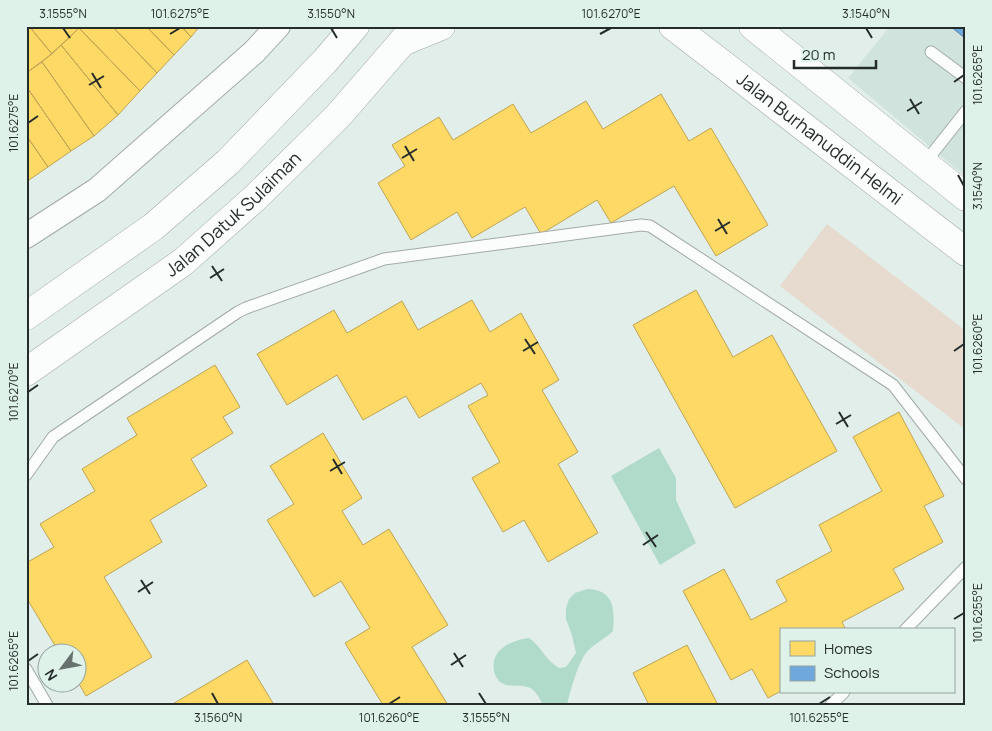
<svg xmlns="http://www.w3.org/2000/svg" width="992" height="731" viewBox="0 0 992 731" font-family="Manrope,sans-serif">
	<style>
		.built { fill: #d0e4dd }
		.green { fill: #e7dace }
		.water { fill: #b0daca }
		.homes { fill: #ffd966; stroke: #bea554 }
		.schools { fill: #6fa8dc; stroke: #5983a7 }
		.lines { fill: none; stroke-linecap: round; stroke-linejoin: round }
		.service-casing { stroke: #a2aaa7; stroke-width: 13 }
		.minor-casing { stroke: #a2aaa7; stroke-width: 26 }
		.secondary-casing { stroke: #a2aaa7; stroke-width: 29 }
		.service { stroke: #fbfcfc; stroke-width: 11 }
		.minor { stroke: #fbfcfc; stroke-width: 24 }
		.secondary { stroke: #fbfcfc; stroke-width: 28 }
		.ticks { fill: none; stroke: #252d2a; stroke-width: 2 }
		.labels { text-anchor: middle; stroke-width: 5; stroke-linejoin: round; paint-order: stroke }
		.street-label { font-size: 18px; fill: #252d2a; stroke: #def2ea }
		.neatline { fill: none; stroke: #252d2a; stroke-width: 2 }
		.ticks-label { font-size: 12px; text-anchor: middle; fill: #252d2a }
	</style>
	<rect width="100%" height="100%" fill="#e2eee9"/>
	<path class="built" d="M890,26H966V177L848,78Z"/>
	<path class="green" d="M827,224L966,331V430L780,286Z"/>
	<path class="water" d="M659,448L676,478V500L696,543L660,565L611,476Z
		M587,589C614,590 615,608 613,631C605,639 592,645 586,653C578,663 570,692 567,705H543C540,699 537,693 532,689C522,682 508,690 499,681C496,678 495,674 494,671C490,650 511,640 529,638C542,647 544,659 559,668L566,667L576,653L572,635L566,619V608L569,599L575,593Z"/>
	<path class="homes" d="M26,26H29L52,54L26,73Z
		M29,26H77L79,28L52,54Z
		M81,26H112L157,73L140,91L79,28Z
		M112,26H146L174,55L157,73Z
		M146,26H181L191,37L174,55Z
		M181,26H200L191,37Z
		M79,28L140,91L118,115L61,45Z
		M61,45L118,115L94,136L42,62Z
		M42,62L94,136L71,151L26,86V73Z
		M26,86L71,151L48,167L26,135Z
		M661,94L689,141L711,128L768,225L716,256L674,186L611,223L597,200L541,234L525,207L472,238L457,212L411,240L378,183L405,166L392,145L439,117L453,140L513,104L531,133L586,101L603,129Z
		M26,135L48,167L26,182Z
		M696,290L733,357L772,335L837,451L735,508L633,325Z
		M472,300L490,332L521,313L559,380L542,390L578,452L558,464L598,533L548,562L524,520L503,532L472,478L500,462L468,406L488,395L481,383L419,418L406,396L363,420L337,375L287,405L257,354L334,310L347,333L402,301L418,330Z
		M215,365L240,407L223,417L233,433L191,459L207,486L150,520L162,542L104,577L152,657L86,696L78,682V654H60L26,597V563L54,547L40,524L95,491L82,469L137,435L127,418Z
		M899,412L944,496L924,506L943,542L893,569L904,589L842,622L846,630H781V691L768,698L752,669L731,680L683,591L724,569L751,620L787,601L776,581L832,551L819,525L882,491L853,437Z
		M323,433L362,498L342,511L363,545L389,529L448,625L412,647L448,705H383L345,643L370,628L341,581L314,597L267,520L294,504L270,466Z
		M687,645L718,705H649L633,673Z
		M247,660L274,705H171Z"/>
	<path class="schools" d="M950,26H966V39Z"/>
	<g class="lines">
		<g class="service-casing">
			<path id="service" d="M931,52L966,78
				M924,164L966,111
				M26,475L53,437L238,312L246,308L384,259L641,225L650,226L893,385L966,479
				M905,630L966,567
				M26,669L47,705
				M831,705L844,692"/>
		</g>
		<g class="minor-casing">
			<path id="minor" d="M26,236L97,190L254,52L278,26"/>
		</g>
		<g class="secondary-casing">
			<g id="secondary">
				<path id="s1" d="M673,26L966,252"/>
				<path d="M753,26L966,197"/>
				<path d="M402,42L441,26"/>
				<path d="M26,316L153,227L228,162L325,61L355,26"/>
				<path id="s2" d="M26,372L183,262L255,198L338,116L416,26"/>
			</g>
		</g>
		<use href="#service" class="service"/>
		<use href="#minor" class="minor"/>
		<use href="#secondary" class="secondary"/>
	</g>
	<path class="ticks" d="M63,28L70,38M331,28L337,38M866,28L872,38M170,34L180,28M600,34L611,28M92,73L101,88M954,82L964,75M89,85L104,76M910,99L919,114M907,111L922,102M28,123L38,116M405,146L414,161M402,158L417,149M958,175L964,186M718,219L727,234M715,231L730,222M212,266L222,281M210,278L224,269M525,339L535,354M523,351L538,342M954,351L964,344M28,392L38,385M839,412L848,427M836,424L851,415M333,459L342,474M330,471L345,462M646,532L656,547M643,545L658,535M141,580L150,594M138,592L153,582M954,619L964,613M454,653L463,667M28,661L38,654M451,665L466,655M212,693L218,704M479,693L486,704M389,704L400,697M819,704L830,697"/>
	<g class="labels">
		<g class="street-label">
			<text dy="6" stroke="none"><textPath href="#s1" startOffset="185">Jalan Burhanuddin Helmi</textPath></text>
			<text dy="6" stroke="none"><textPath href="#s2" startOffset="261">Jalan Datuk Sulaiman</textPath></text>
		</g>
	</g>
	<rect width="992" height="731" fill="none" stroke="#def2ea" stroke-width="55"/>
	<rect x="780" y="628" width="175" height="65" fill="#def2ea" stroke="#94a39d"/>
	<rect x="790" y="641" width="25" height="15" fill="#ffd966" stroke="#94a39d"/>
	<text x="824" y="654" font-size="15" fill="#252d2a">Homes</text>
	<rect x="790" y="666" width="25" height="15" fill="#6fa8dc" stroke="#94a39d"/>
	<text x="824" y="678" font-size="15" fill="#252d2a">Schools</text>
	<g transform="translate(62 668) rotate(238)"><circle r="24" fill="#def2ea" stroke="#94a39d"/>
	<path d="M0-4L9 19L0 12L-9 19Z" fill="#67716d"/>
	<text y="-8" font-size="14" font-weight="bold" text-anchor="middle" fill="#252d2a">N</text>
	</g>
	<path d="M794 60v8h82v-8" fill="none" stroke="#252d2a" stroke-width="2.5"/>
	<text x="802" y="60" font-size="15" fill="#252d2a" stroke="#def2ea" stroke-width="4" paint-order="stroke">20 m</text>
	<rect x="28" y="28" width="936" height="676" class="neatline"/>
	<g class="ticks-label">
		<text x="63" y="18">3.1555°N</text>
		<text x="180" y="18">101.6275°E</text>
		<text x="331" y="18">3.1550°N</text>
		<text x="611" y="18">101.6270°E</text>
		<text x="866" y="18">3.1540°N</text>
		<text transform="translate(978 75) rotate(-90)" y="4">101.6265°E</text>
		<text transform="translate(14 123) rotate(-90)" y="4">101.6275°E</text>
		<text transform="translate(978 186) rotate(-90)" y="4">3.1540°N</text>
		<text transform="translate(978 344) rotate(-90)" y="4">101.6260°E</text>
		<text transform="translate(14 392) rotate(-90)" y="4">101.6270°E</text>
		<text transform="translate(978 613) rotate(-90)" y="4">101.6255°E</text>
		<text transform="translate(14 661) rotate(-90)" y="4">101.6265°E</text>
		<text x="218" y="722">3.1560°N</text>
		<text x="389" y="722">101.6260°E</text>
		<text x="486" y="722">3.1555°N</text>
		<text x="819" y="722">101.6255°E</text>
	</g>
</svg>
